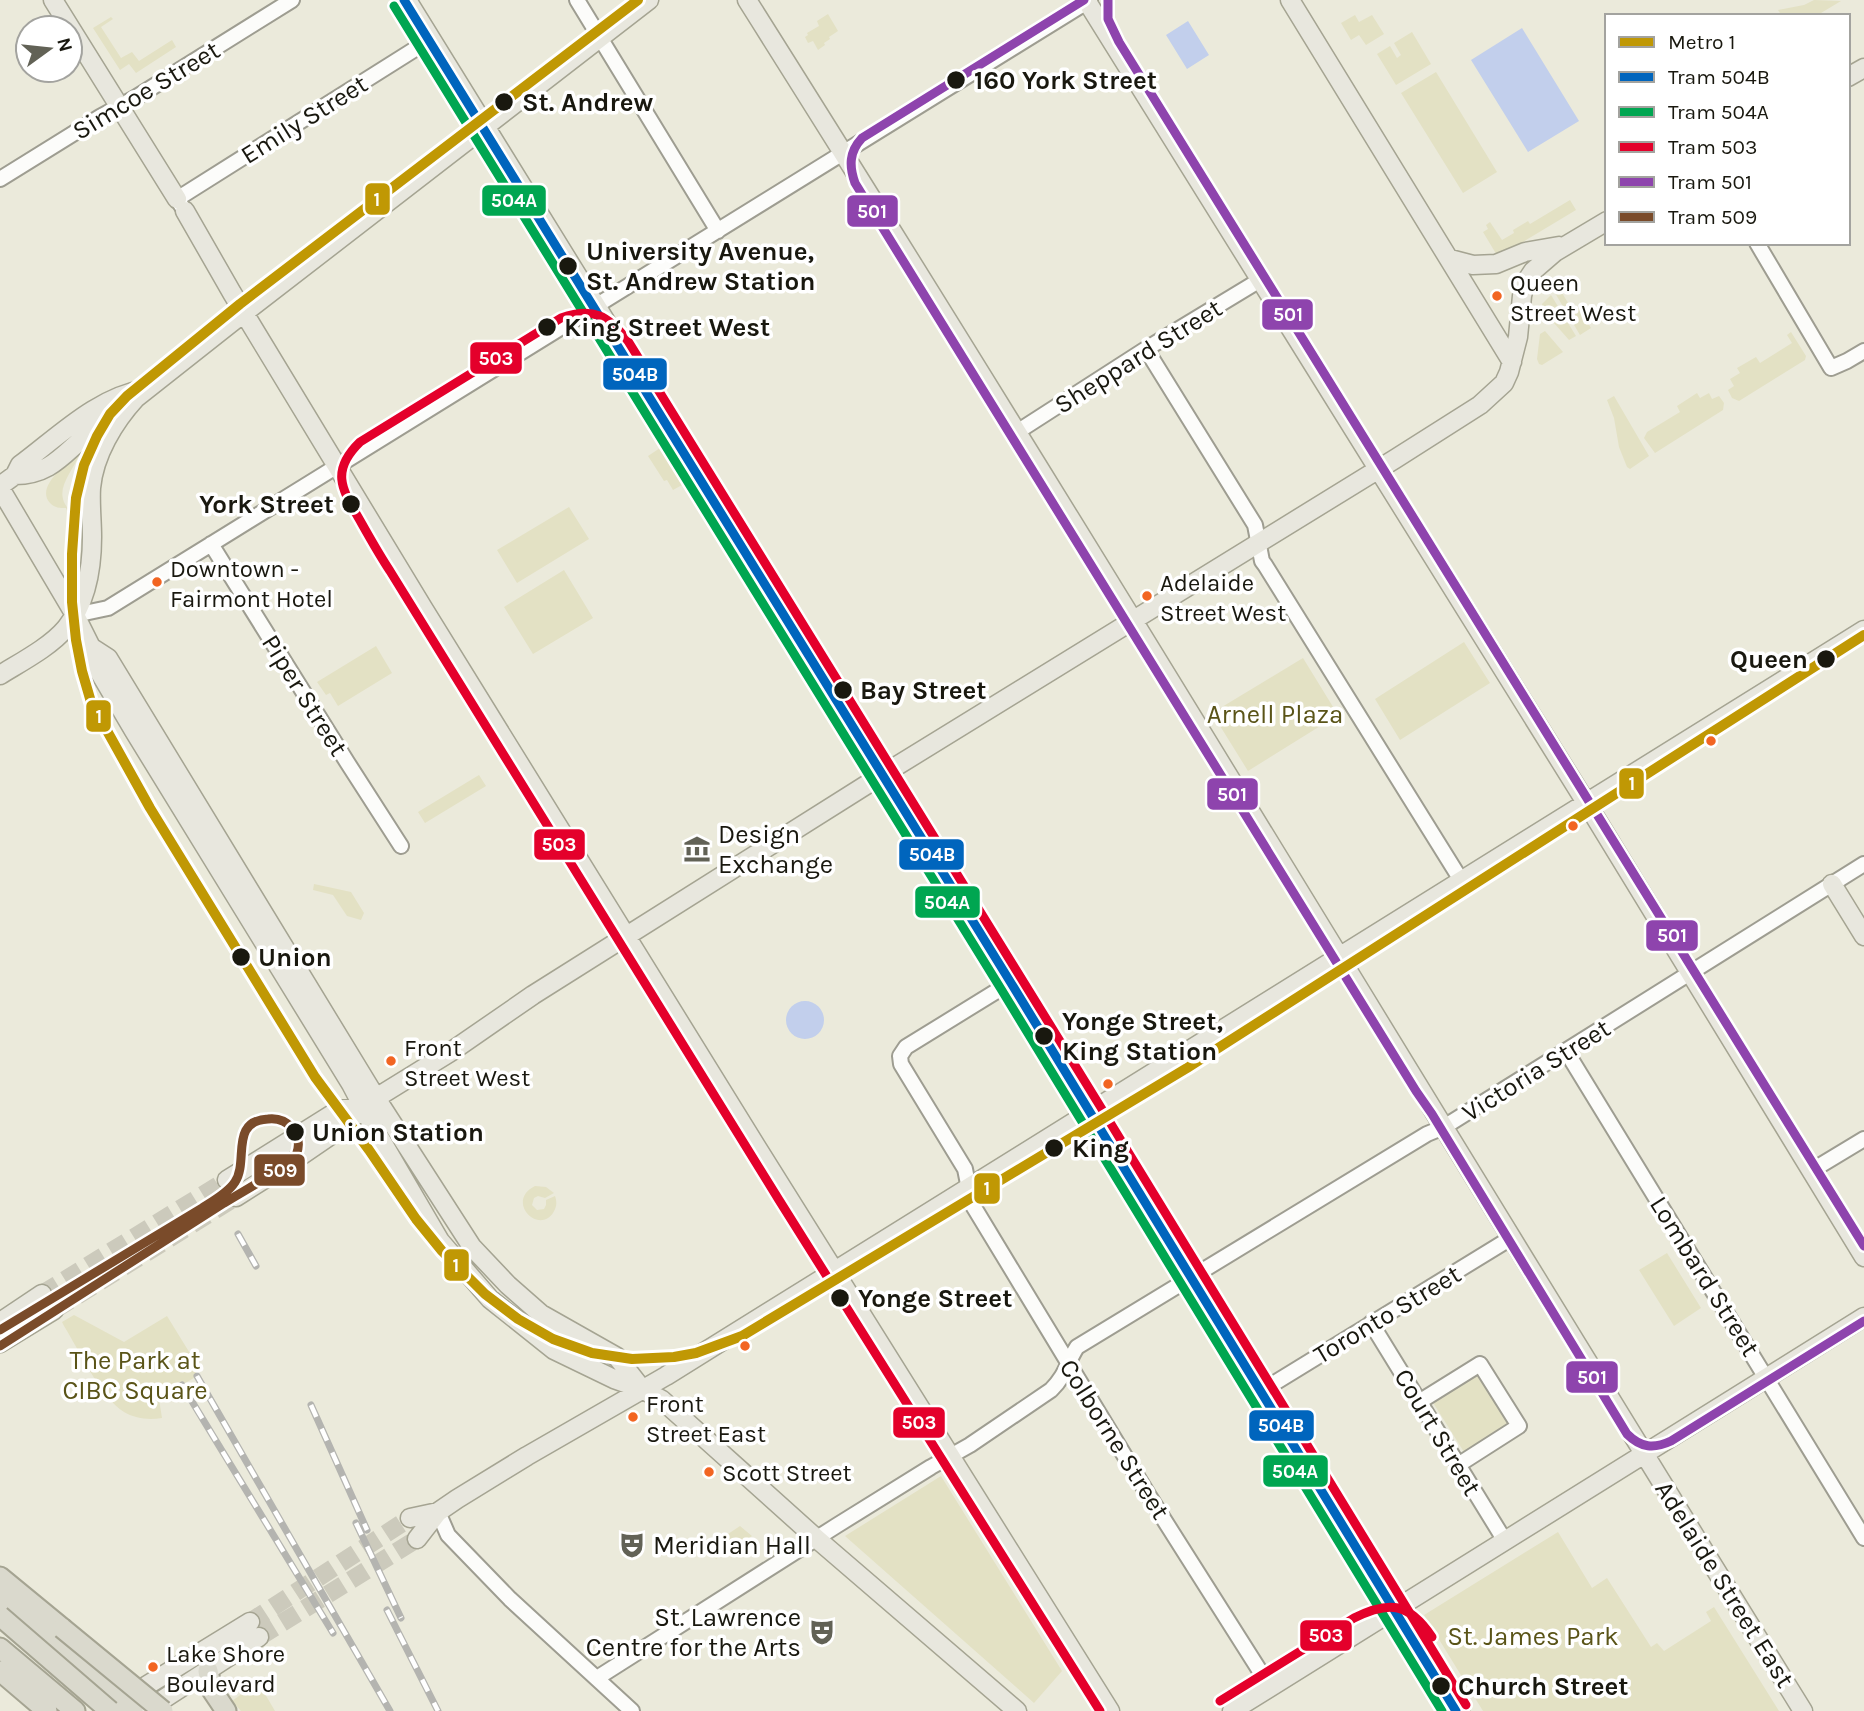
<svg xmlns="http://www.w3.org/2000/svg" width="1864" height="1711" viewBox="0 0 1864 1711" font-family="Karla,sans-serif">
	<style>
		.green { fill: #e3e1c4 }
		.water { fill: #c2cfec }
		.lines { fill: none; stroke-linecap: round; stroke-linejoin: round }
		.major-tunnel { stroke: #cccabc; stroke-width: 18; stroke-dasharray: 18 9; stroke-linecap: butt }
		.minor-casing { stroke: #9e9d91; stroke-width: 18 }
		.major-casing { stroke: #a5a492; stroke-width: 21 }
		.highway-casing { stroke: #a5a492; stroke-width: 23 }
		.minor { stroke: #fcfcfa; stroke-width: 14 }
		.major { stroke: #e8e7de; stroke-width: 18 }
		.highway { stroke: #dad9cd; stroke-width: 19 }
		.rail-casing { stroke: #b4b4b0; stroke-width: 7 }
		.rail { stroke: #fff; stroke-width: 4.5; stroke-dasharray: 13; stroke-linecap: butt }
		.highway-bridge-casing { stroke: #a5a492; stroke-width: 23; stroke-linecap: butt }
		.highway-bridge { stroke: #dad9cd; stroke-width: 19 }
		.tram-1-casing { stroke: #fff; stroke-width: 14 }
		.tram-2-casing { stroke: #fff; stroke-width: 14 }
		.tram-3-casing { stroke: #fff; stroke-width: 14 }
		.tram-4-casing { stroke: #fff; stroke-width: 14 }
		.tram-5-casing { stroke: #fff; stroke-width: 14 }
		.tram-1 { stroke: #0065bd; stroke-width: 9 }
		.tram-2 { stroke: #00a651; stroke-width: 9 }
		.tram-3 { stroke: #e4002b; stroke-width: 9 }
		.tram-4 { stroke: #8e44ad; stroke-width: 9 }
		.tram-5 { stroke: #7a4b2a; stroke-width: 9 }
		.metro-1-casing { stroke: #fff; stroke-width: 16 }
		.metro-1 { stroke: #c09804; stroke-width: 10 }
		.stop-dot { fill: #19180f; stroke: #fff; stroke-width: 2.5 }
		.bus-dot { fill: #f26522; stroke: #fff; stroke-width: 2.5 }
		.labels { text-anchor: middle; stroke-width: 7; stroke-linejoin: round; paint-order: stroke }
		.bus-label { font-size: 24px; fill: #19180f; stroke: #fff; text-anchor: start }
		.stop-label { font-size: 26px; font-weight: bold; fill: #19180f; stroke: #fff; text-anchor: start }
		.street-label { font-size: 26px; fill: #19180f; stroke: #fff }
		.park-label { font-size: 26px; fill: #5a5418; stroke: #fff }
		.poi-label { font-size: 26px; fill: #19180f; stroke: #fff; text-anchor: start }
		.line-badge { stroke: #fff; stroke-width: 2.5 }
		.badge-label { font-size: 19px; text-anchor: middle; font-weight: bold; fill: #fff }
	</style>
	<rect width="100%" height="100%" fill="#ebeadb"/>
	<path class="green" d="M1814,0L1841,1L1816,16H1782L1778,10L1804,5Z
		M828,14L838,31L829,37L830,39L824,43L825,45L818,50L813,41L808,43L805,37L808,35L807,33L819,26L817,21Z
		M1355,15L1359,22L1372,15L1384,34L1366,45L1359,35L1351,40L1341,23Z
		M111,17L113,19L101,27L121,58L132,52L139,61L172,40L176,47L136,73L129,64L120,70L93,28Z
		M1412,32L1431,64L1396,85L1377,54L1390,46L1397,58L1401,55L1394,43Z
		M1436,72L1497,172L1463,193L1401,93Z
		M1570,200L1576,210L1498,257L1483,232L1488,229L1486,225L1490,222L1502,240L1514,233L1513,230L1528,221L1530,224Z
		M1556,283L1573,311L1579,308L1591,328L1580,335L1555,293Z
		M1551,295L1576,336L1569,340L1554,323L1543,316L1542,304Z
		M1545,331L1563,352L1542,365L1539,364L1537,359L1540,334Z
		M1791,332L1806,356L1805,360L1739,401L1732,398L1728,390L1734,386L1730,379L1740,373L1737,368L1756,357L1760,363L1792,343L1787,335Z
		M1697,393L1700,398L1709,393L1712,399L1719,396L1724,403L1723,410L1655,453L1644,438L1647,432L1680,412L1677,406Z
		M1614,396L1649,456L1630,469L1627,467L1619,447L1614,418L1607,400Z
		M660,448L682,485L673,490L667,480L664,481L648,456Z
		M78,455H79C74,469 59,484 63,499C64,504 69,510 72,514L69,516L66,508C60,508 55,508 50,503C35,487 67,463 78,455Z
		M569,507L589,539L517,583L497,550Z
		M564,570L593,618L533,654L504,607Z
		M1464,642L1490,683L1400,740L1375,699Z
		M376,646L392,673L338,706L330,693L326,695L317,682Z
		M1303,658L1338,715L1248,771L1212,713Z
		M479,775L486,786L425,823L418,812Z
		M314,884L351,892L364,913L361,920L347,916L333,895L313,890Z
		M535,1186L546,1187L554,1193L545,1198L538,1196L534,1198L532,1205L537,1210L544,1209L546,1205V1200L555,1196C557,1202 557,1207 553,1213C538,1235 505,1201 535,1186Z
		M1667,1253L1701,1308L1674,1326L1639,1270Z
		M74,1315L124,1342L167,1316L191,1355L197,1376L159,1399L162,1418C149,1420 136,1419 124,1412C101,1398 79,1350 64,1326L62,1322Z
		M1476,1371L1489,1390L1487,1392L1489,1394H1491L1504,1415L1503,1416L1506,1421H1508L1509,1423L1464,1452L1432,1401Z
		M941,1476L1062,1671L1034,1703L845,1536Z
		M740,1526L752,1536L716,1559L707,1548Z
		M1558,1532L1592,1588L1607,1578L1651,1647L1657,1643L1664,1651L1711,1621L1706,1612L1714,1607L1779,1711H1483L1424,1615Z
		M258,1682L275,1711H241L232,1701Z"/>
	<path class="water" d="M1188,21L1209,55L1187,69L1166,35Z
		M1522,28L1579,121L1528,152L1471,60Z
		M786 1020a19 19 0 1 1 38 0a19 19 0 1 1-38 0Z"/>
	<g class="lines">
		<path class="major-tunnel" d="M42,1294L227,1180
			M54,1310L236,1197
			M250,1622L410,1518
			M259,1637L417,1539"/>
		<g class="minor-casing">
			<path id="minor" d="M577,0L718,231
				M0,179L100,117L135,98L292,0
				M183,208L177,199L431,39
				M1757,243L1831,368L1847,361L1864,351
				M1146,349L1255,525L1262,561L1265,565L1461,880
				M1017,432L1146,349L1260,280
				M211,544L347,762L401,846
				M75,615L108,608L1090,0
				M1013,981L906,1047L900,1056L901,1064L965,1169L972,1204L1149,1496L1270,1687
				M1566,1051L1864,1538
				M1811,1171L1864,1139
				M1371,1323L1505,1541
				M1263,1390L1511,1238
				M1419,1402L1480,1364L1519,1426L1458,1465
				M438,1512L448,1535L510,1599L632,1711
				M597,1678L836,1526L931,1467L970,1445L1051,1390C1067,1374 1066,1364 1077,1347L1427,1134L1444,1127L1864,864"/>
		</g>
		<g class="major-casing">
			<path id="major" d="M53,0L177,199
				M407,0L953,883L1460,1711
				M747,0C1105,567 1450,1142 1803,1711
				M1086,0L1595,817L1864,1257
				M1290,0L1512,362
				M1848,77L1864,68
				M185,211L232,293L423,608L756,1146L1110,1711
				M1450,259L1473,265L1496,264L1525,252L1559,246
				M15,475C51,475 64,453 89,433C99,424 110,419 121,413
				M0,486L15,475L20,465C59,436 97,397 146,389
				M0,488L75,615L91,647L94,663L134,731L351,1084L374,1128L440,1241L490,1299L554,1350L614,1379L642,1389L662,1400L817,1539L1017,1711
				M91,647L108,658L376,1098L472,1247L508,1285L541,1314L617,1357L642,1389
				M0,675C21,662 50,647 66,628C86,603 92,568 92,537C92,521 90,504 91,488C94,455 114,422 136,398L231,323L649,0
				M1832,884L1864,936
				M227,1180L339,1110L363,1106
				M236,1197L293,1161L347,1124L363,1106L452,1051L533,995L882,775L1395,459L1480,405L1504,383L1509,372L1518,337L1522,296L1525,283L1533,271L1555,252L1607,221
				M0,1322L42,1294
				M0,1343L54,1310
				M410,1518L438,1512
				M417,1539L438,1512L457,1499L527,1456L666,1376L1864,630
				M128,1697L250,1622
				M145,1711L259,1637
				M1232,1711L1864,1317"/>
		</g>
		<g class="highway-casing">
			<path id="highway" d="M0,1577L62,1628
				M0,1597L133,1711
				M0,1648L75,1711
				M0,1671L47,1711
				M208,1671L212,1690L226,1711"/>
		</g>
		<use href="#minor" class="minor"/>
		<use href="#major" class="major"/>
		<use href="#highway" class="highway"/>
		<g class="rail-casing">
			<path id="rail" d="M238,1234L256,1266
				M197,1376L390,1711
				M182,1385L333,1633
				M311,1405L367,1530
				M356,1523L401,1618
				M387,1610L438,1711"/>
		</g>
		<use href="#rail" class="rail"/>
		<g class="highway-bridge-casing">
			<path id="highway-bridge" d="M0,1616L110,1711
				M62,1628L163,1711"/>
		</g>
		<use href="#highway-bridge" class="highway-bridge"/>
		<g class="tram-1-casing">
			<path id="tram-1" d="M404,0L1011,983L1456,1711"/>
		</g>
		<g class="tram-2-casing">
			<path id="tram-2" d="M394,6L1001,989L1442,1711"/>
		</g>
		<g class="tram-3-casing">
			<path id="tram-3" d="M1220,1701L1354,1618C1390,1600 1409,1603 1432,1637
				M1100,1711L779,1200L390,571C380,556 371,540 362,524C344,492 328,473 360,442L561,318C593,307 608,315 628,341L1100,1106L1466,1705"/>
		</g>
		<g class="tram-4-casing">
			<path id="tram-4" d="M1084,0L862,138C849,152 849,166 855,183L1416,1091L1432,1114L1627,1434C1641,1448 1654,1449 1671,1441L1864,1321
				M1108,0V19L1119,42L1864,1246"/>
		</g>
		<g class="tram-5-casing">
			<path id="tram-5" d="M0,1330L202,1208C213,1201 228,1193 235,1182C249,1161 229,1121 268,1119C277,1118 286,1121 292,1128C301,1137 300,1152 292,1161C288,1166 280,1170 274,1173C258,1183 241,1193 224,1203C149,1251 75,1298 0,1346"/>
		</g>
		<use href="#tram-1" class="tram-1"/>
		<use href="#tram-2" class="tram-2"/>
		<use href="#tram-3" class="tram-3"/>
		<use href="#tram-4" class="tram-4"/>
		<use href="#tram-5" class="tram-5"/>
		<g class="metro-1-casing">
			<path id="metro-1" d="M638,0L240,304L127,396L110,414L97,436L84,465L76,498L72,554V602L76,640L82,671L91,702L150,808L315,1077L369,1150L416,1219L442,1251L485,1294L518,1319L553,1339L592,1353L632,1359L674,1357L696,1353L742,1336L1187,1068L1864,635"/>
		</g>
		<use href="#metro-1" class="metro-1"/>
	</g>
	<defs>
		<g id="museum-bare" transform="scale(2.1)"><path d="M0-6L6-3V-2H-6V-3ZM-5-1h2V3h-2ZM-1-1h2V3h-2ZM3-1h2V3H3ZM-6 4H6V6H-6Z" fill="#626256" stroke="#fff" stroke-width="2.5" paint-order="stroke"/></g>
		<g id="theatre-bare" transform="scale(2.1)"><path d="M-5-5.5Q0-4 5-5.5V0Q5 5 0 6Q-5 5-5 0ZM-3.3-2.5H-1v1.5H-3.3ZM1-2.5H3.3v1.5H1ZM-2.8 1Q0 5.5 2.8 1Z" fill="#626256" stroke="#fff" stroke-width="2.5" paint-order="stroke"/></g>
	</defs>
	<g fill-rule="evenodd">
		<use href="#museum-bare" x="697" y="849"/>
		<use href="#theatre-bare" x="632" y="1545"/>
		<use href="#theatre-bare" x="822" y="1632"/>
	</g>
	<g class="stop-dot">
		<circle cx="956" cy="80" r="10"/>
		<circle cx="504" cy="102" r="10"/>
		<circle cx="568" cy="266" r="10"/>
		<circle cx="547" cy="327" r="10"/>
		<circle cx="351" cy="504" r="10"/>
		<circle cx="1826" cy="659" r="10"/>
		<circle cx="843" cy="690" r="10"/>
		<circle cx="241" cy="957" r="10"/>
		<circle cx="1044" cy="1036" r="10"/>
		<circle cx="295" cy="1132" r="10"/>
		<circle cx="1054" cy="1148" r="10"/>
		<circle cx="840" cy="1298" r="10"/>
		<circle cx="1441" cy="1686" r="10"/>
	</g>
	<g class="bus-dot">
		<circle cx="1497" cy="296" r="6"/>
		<circle cx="157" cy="582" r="6"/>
		<circle cx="1147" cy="596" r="6"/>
		<circle cx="1711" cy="741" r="6"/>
		<circle cx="1573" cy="826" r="6"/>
		<circle cx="391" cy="1061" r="6"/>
		<circle cx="1108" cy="1084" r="6"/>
		<circle cx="745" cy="1346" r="6"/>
		<circle cx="633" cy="1417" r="6"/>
		<circle cx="709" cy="1472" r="6"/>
		<circle cx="153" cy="1667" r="6"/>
	</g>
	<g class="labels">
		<g class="bus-label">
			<text x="1510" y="291">Queen<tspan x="1510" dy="30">Street West</tspan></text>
			<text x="170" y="577">Downtown -<tspan x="170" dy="30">Fairmont Hotel</tspan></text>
			<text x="1160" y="591">Adelaide<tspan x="1160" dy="30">Street West</tspan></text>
			<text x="404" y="1056">Front<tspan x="404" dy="30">Street West</tspan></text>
			<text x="646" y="1412">Front<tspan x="646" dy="30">Street East</tspan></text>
			<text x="722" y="1481">Scott Street</text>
			<text x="166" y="1662">Lake Shore<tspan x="166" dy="30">Boulevard</tspan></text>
		</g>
		<g class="stop-label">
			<text x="974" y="89">160 York Street</text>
			<text x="522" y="111">St. Andrew</text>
			<text x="586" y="260">University Avenue,<tspan x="586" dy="30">St. Andrew Station</tspan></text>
			<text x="564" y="336">King Street West</text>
			<text x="334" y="513" text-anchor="end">York Street</text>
			<text x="1808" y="668" text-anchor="end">Queen</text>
			<text x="860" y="699">Bay Street</text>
			<text x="258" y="966">Union</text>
			<text x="1062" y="1030">Yonge Street,<tspan x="1062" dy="30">King Station</tspan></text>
			<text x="312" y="1141">Union Station</text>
			<text x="1072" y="1157">King</text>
			<text x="858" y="1307">Yonge Street</text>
			<text x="1458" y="1695">Church Street</text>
		</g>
		<g class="street-label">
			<text transform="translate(146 90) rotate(-31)" y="9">Simcoe Street</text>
			<text transform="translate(304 119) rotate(-32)" y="9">Emily Street</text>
			<text transform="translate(1138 356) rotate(-32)" y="9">Sheppard Street</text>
			<text transform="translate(305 695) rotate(58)" y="9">Piper Street</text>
			<text transform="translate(1536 1070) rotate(-32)" y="9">Victoria Street</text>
			<text transform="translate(1705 1276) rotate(58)" y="9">Lombard Street</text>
			<text transform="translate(1387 1314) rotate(-31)" y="9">Toronto Street</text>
			<text transform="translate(1438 1432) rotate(59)" y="9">Court Street</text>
			<text transform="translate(1115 1439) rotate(58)" y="9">Colborne Street</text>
			<text transform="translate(1725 1584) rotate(58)" y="9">Adelaide Street East</text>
		</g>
		<g class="park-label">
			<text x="1275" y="723">Arnell Plaza</text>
			<text x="135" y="1369">The Park at<tspan x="135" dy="30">CIBC Square</tspan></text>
			<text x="1533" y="1645">St. James Park</text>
		</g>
		<g class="poi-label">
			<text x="718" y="843">Design<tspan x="718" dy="30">Exchange</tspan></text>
			<text x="653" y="1554">Meridian Hall</text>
			<text x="801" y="1626" text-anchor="end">St. Lawrence<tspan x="801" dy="30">Centre for the Arts</tspan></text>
		</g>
	</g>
	<g class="line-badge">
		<rect x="364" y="182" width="27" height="34" rx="7" fill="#c09804"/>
		<rect x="481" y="184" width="66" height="33" rx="7" fill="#00a651"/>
		<rect x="846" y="194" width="53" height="34" rx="7" fill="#8e44ad"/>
		<rect x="1261" y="298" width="53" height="33" rx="7" fill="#8e44ad"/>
		<rect x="469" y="341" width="54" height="34" rx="7" fill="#e4002b"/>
		<rect x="602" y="357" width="66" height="34" rx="7" fill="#0065bd"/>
		<rect x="85" y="699" width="27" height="34" rx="7" fill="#c09804"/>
		<rect x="1618" y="767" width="27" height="33" rx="7" fill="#c09804"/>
		<rect x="1206" y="777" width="53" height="34" rx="7" fill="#8e44ad"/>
		<rect x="533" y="828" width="53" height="33" rx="7" fill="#e4002b"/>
		<rect x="898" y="838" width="67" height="33" rx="7" fill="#0065bd"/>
		<rect x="914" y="885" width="67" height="34" rx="7" fill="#00a651"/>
		<rect x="1645" y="919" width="54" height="33" rx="7" fill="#8e44ad"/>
		<rect x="253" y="1153" width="53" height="34" rx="7" fill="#7a4b2a"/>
		<rect x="973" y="1172" width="28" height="33" rx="7" fill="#c09804"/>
		<rect x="443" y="1248" width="27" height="34" rx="7" fill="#c09804"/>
		<rect x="1565" y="1360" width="54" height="34" rx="7" fill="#8e44ad"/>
		<rect x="892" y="1406" width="54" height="33" rx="7" fill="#e4002b"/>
		<rect x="1248" y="1409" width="67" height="33" rx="7" fill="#0065bd"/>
		<rect x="1262" y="1454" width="67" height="34" rx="7" fill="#00a651"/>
		<rect x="1299" y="1619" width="54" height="33" rx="7" fill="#e4002b"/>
	</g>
	<g class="badge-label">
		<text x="377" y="206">1</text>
		<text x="514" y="207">504A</text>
		<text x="872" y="218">501</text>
		<text x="1288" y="321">501</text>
		<text x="496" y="365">503</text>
		<text x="635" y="381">504B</text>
		<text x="99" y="723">1</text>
		<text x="1632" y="790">1</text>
		<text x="1232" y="801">501</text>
		<text x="559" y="851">503</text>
		<text x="932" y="861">504B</text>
		<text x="947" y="909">504A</text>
		<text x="1672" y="942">501</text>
		<text x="280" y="1177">509</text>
		<text x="987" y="1195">1</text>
		<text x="456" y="1272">1</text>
		<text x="1592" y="1384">501</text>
		<text x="919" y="1429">503</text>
		<text x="1281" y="1432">504B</text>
		<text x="1295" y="1478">504A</text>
		<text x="1326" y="1642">503</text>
	</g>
	<rect x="1605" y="14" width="245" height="231" fill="#ffffff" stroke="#a3a39f" stroke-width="2"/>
	<rect x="1619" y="37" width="35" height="10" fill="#c09804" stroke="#a3a39f" stroke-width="2"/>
	<text x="1668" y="49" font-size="21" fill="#19180f">Metro 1</text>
	<rect x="1619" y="72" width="35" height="10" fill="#0065bd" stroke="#a3a39f" stroke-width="2"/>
	<text x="1668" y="84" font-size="21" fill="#19180f">Tram 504B</text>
	<rect x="1619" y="107" width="35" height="10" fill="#00a651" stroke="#a3a39f" stroke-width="2"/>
	<text x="1668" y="119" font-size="21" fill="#19180f">Tram 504A</text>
	<rect x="1619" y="142" width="35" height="10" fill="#e4002b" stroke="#a3a39f" stroke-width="2"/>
	<text x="1668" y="154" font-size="21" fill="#19180f">Tram 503</text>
	<rect x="1619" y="177" width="35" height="10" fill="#8e44ad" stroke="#a3a39f" stroke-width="2"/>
	<text x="1668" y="189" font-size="21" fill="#19180f">Tram 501</text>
	<rect x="1619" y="212" width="35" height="10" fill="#7a4b2a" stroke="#a3a39f" stroke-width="2"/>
	<text x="1668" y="224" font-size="21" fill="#19180f">Tram 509</text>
	<g transform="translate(49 49) rotate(75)"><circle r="33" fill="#ffffff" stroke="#a3a39f" stroke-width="2"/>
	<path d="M0-5L12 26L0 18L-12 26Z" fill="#626256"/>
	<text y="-10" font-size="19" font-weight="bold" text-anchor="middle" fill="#19180f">N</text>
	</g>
</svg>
